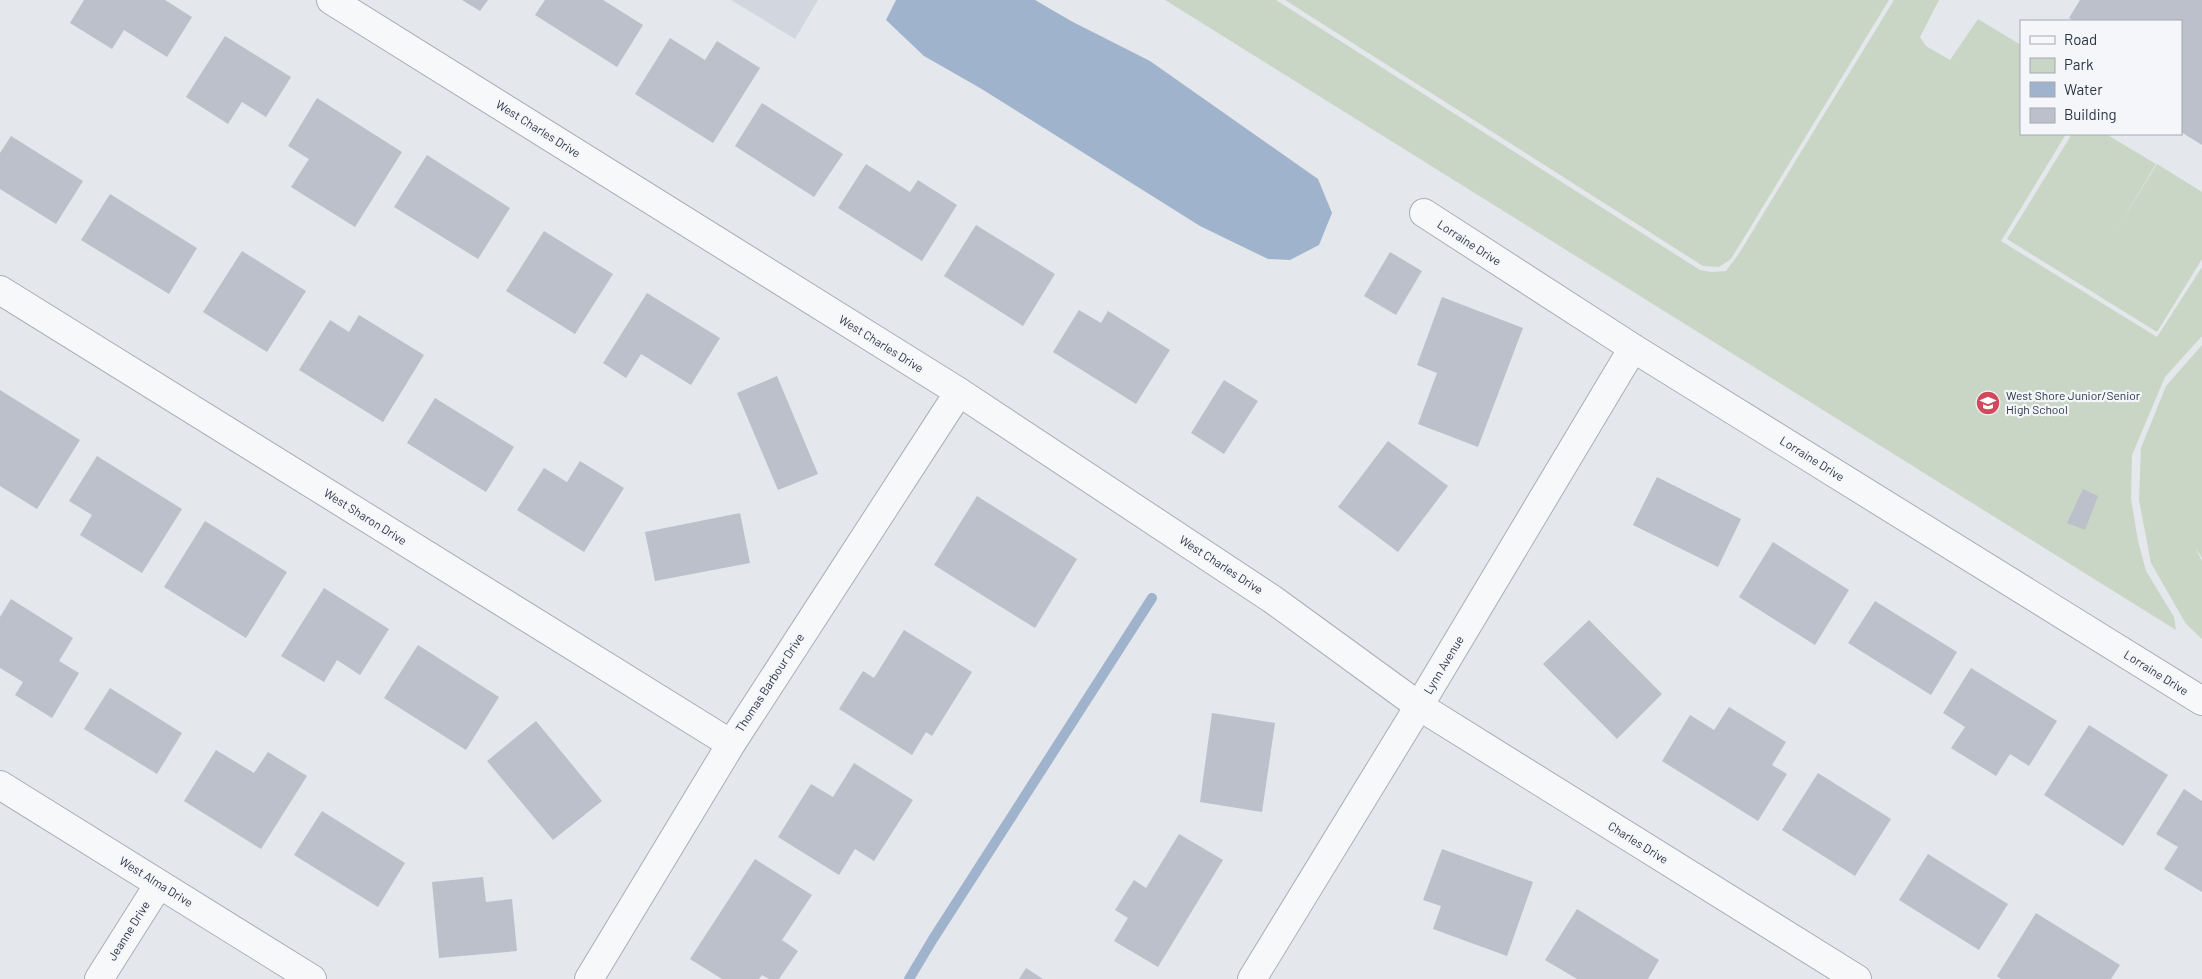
<svg xmlns="http://www.w3.org/2000/svg" width="2202" height="979" viewBox="0 0 2202 979" font-family="Barlow,sans-serif">
	<style>
		.built { fill: #d2d6de }
		.green { fill: #c9d6c5 }
		.water { fill: #9fb4cc }
		.lines { fill: none; stroke-linecap: round; stroke-linejoin: round }
		.stream { stroke: #9fb4cc; stroke-width: 10 }
		.building { fill: #bbc0ca }
		.minor-casing { stroke: #a9aeb7; stroke-width: 30 }
		.minor { stroke: #f7f8fa; stroke-width: 28 }
		.labels { text-anchor: middle; stroke-width: 4.5; stroke-linejoin: round; paint-order: stroke }
		.street-label { font-size: 12px; fill: #2b3445; stroke: #f4f6f9 }
		.poi-label { font-size: 12px; fill: #2b3445; stroke: #f4f6f9; text-anchor: start }
	</style>
	<rect width="100%" height="100%" fill="#e4e7ec"/>
	<path class="built" d="M731,0H818L795,39Z"/>
	<path class="green" d="M1165,0H1276L1700,270L1711,272L1726,271L1738,255L1894,0H1939L1920,37L1926,46L1950,60L1978,19L2021,45V134H2066L2001,241L2157,337L2202,267V336L2165,377L2132,455L2131,499L2138,541L2146,571L2174,617L2176,630Z
		M1285,0H1889L1731,259L1719,267L1703,266Z
		M2072,134H2106L2156,164L2118,227L2157,164L2202,192V259L2157,332L2007,239Z
		M2202,345V558L2195,547L2202,561V639L2186,624L2151,563L2139,500L2141,448L2166,386Z"/>
	<path class="water" d="M896,0H1035L1071,21L1150,61L1318,179L1332,213L1319,245L1290,260L1268,259L1200,226L980,88L924,56L886,20Z"/>
	<g class="lines">
		<path class="stream" d="M909,979L933,939L1152,598"/>
	</g>
	<path class="building" d="M84,0H165L192,17L167,57L124,30L112,49L70,23Z
		M462,0H488L480,11Z
		M545,0H603L643,25L617,67L535,15Z
		M2080,0H2202V145L2181,132V21H2074L2069,18Z
		M225,36L291,77L266,117L242,102L228,124L186,97Z
		M670,38L705,60L717,41L760,68L713,143L635,94Z
		M317,98L402,152L355,227L291,187L309,159L288,146Z
		M762,103L843,154L814,197L735,146Z
		M11,136L83,181L56,224L0,189V153Z
		M427,155L510,208L478,259L394,207Z
		M866,164L910,192L918,180L957,205L922,261L838,208Z
		M110,194L197,248L169,294L81,240Z
		M976,225L1055,274L1023,326L944,276Z
		M544,231L613,274L575,334L506,291Z
		M242,251L306,291L267,352L203,312Z
		M1390,252L1422,271L1396,315L1364,296Z
		M647,293L720,338L691,385L641,354L626,378L603,363Z
		M1442,297L1523,328L1478,447L1418,424L1437,373L1417,365Z
		M1079,310L1101,323L1108,311L1170,350L1136,404L1053,352Z
		M359,315L424,355L383,422L299,370L330,320L349,332Z
		M777,376L818,474L778,490L737,393Z
		M1224,380L1258,401L1224,454L1191,433Z
		M0,390L80,440L37,509L0,486Z
		M435,398L514,447L486,492L407,443Z
		M1388,441L1448,486L1398,552L1338,507Z
		M97,456L182,509L142,573L80,535L92,515L69,501Z
		M580,461L624,488L584,552L517,510L544,468L567,482Z
		M1657,477L1741,519L1718,567L1633,525Z
		M2083,489L2098,496L2085,530L2067,523Z
		M977,496L1077,559L1035,628L934,565Z
		M740,513L750,563L655,581L645,532Z
		M205,521L287,572L246,638L164,587Z
		M1773,542L1849,590L1815,645L1739,597Z
		M324,588L389,629L360,675L337,660L324,682L281,656Z
		M11,599L73,638L59,661L79,673L52,718L15,695L23,682L0,668V617Z
		M1875,601L1957,652L1931,695L1848,643Z
		M1589,620L1662,694L1617,739L1543,664Z
		M904,630L972,672L932,736L926,732L912,755L839,709L863,671L874,678Z
		M418,645L499,697L466,750L384,698Z
		M1971,668L2057,721L2029,766L2010,754L1996,776L1951,748L1965,727L1943,713Z
		M110,688L182,733L157,774L84,729Z
		M1729,707L1786,742L1772,765L1787,774L1758,821L1662,761L1690,715L1714,730Z
		M1212,713L1275,723L1262,812L1200,802Z
		M536,721L602,801L553,840L487,761Z
		M2089,725L2168,775L2123,846L2044,795Z
		M216,750L254,773L268,752L307,776L261,849L184,801Z
		M854,763L913,800L874,861L855,849L839,875L778,837L811,784L833,797Z
		M1818,773L1891,819L1855,876L1782,830Z
		M2184,789L2202,801V892L2164,869L2178,847L2156,834Z
		M322,811L405,863L378,907L294,855Z
		M1179,834L1223,860L1158,967L1114,941L1128,918L1115,910L1134,880L1146,888Z
		M1442,849L1533,882L1507,956L1433,929L1441,906L1423,900Z
		M1928,854L2008,904L1979,950L1899,900Z
		M755,859L812,895L782,940L798,951L779,979H769L762,975L759,979H722L690,959Z
		M483,877L486,902L512,899L517,951L439,958L432,882Z
		M1577,909L1659,960L1648,979H1577L1545,960Z
		M2036,913L2120,965L2111,979H2001L1997,976Z
		M1026,968L1043,979H1019Z"/>
	<g class="lines">
		<g class="minor-casing">
			<path id="minor" d="M331,0L959,392L1272,599L1419,706L1857,979
				M1424,213L1633,348L2202,701
				M0,290L731,744
				M0,785L312,979
				M99,979L159,884
				M589,979L731,744L959,392
				M1252,979L1419,706L1633,348"/>
		</g>
		<use href="#minor" class="minor"/>
	</g>
	<defs>
		<g id="school-disc" transform="scale(1.25)"><circle r="9.5" fill="#d1495b" stroke="#f4f6f9"/><path d="M0-5L7-2L0 1L-7-2ZM-4 1L0 2.5L4 1V4Q0 6-4 4Z" fill="#fff"/></g>
	</defs>
	<g fill-rule="evenodd">
		<use href="#school-disc" x="1988" y="403"/>
	</g>
	<g class="labels">
		<g class="street-label">
			<text transform="translate(538 129) rotate(32)" y="4">West Charles Drive</text>
			<text transform="translate(1469 243) rotate(33)" y="4">Lorraine Drive</text>
			<text transform="translate(881 344) rotate(32)" y="4">West Charles Drive</text>
			<text transform="translate(1812 459) rotate(32)" y="4">Lorraine Drive</text>
			<text transform="translate(365 517) rotate(32)" y="4">West Sharon Drive</text>
			<text transform="translate(1221 565) rotate(33)" y="4">West Charles Drive</text>
			<text transform="translate(1444 665) rotate(-59)" y="4">Lynn Avenue</text>
			<text transform="translate(2156 673) rotate(32)" y="4">Lorraine Drive</text>
			<text transform="translate(770 683) rotate(-57)" y="4">Thomas Barbour Drive</text>
			<text transform="translate(1638 843) rotate(32)" y="4">Charles Drive</text>
			<text transform="translate(156 882) rotate(32)" y="4">West Alma Drive</text>
			<text transform="translate(129 931) rotate(-58)" y="4">Jeanne Drive</text>
		</g>
		<g class="poi-label">
			<text x="2006" y="400">West Shore Junior/Senior<tspan x="2006" dy="14">High School</tspan></text>
		</g>
	</g>
	<rect x="2020" y="20" width="162" height="115" fill="#f4f6f9" stroke="#a4a8b1"/>
	<rect x="2030" y="36" width="25" height="8" fill="#f7f8fa" stroke="#a4a8b1"/>
	<text x="2064" y="45" font-size="15" fill="#2b3445">Road</text>
	<rect x="2030" y="58" width="25" height="15" fill="#c9d6c5" stroke="#a4a8b1"/>
	<text x="2064" y="70" font-size="15" fill="#2b3445">Park</text>
	<rect x="2030" y="82" width="25" height="15" fill="#9fb4cc" stroke="#a4a8b1"/>
	<text x="2064" y="95" font-size="15" fill="#2b3445">Water</text>
	<rect x="2030" y="108" width="25" height="15" fill="#bbc0ca" stroke="#a4a8b1"/>
	<text x="2064" y="120" font-size="15" fill="#2b3445">Building</text>
</svg>
